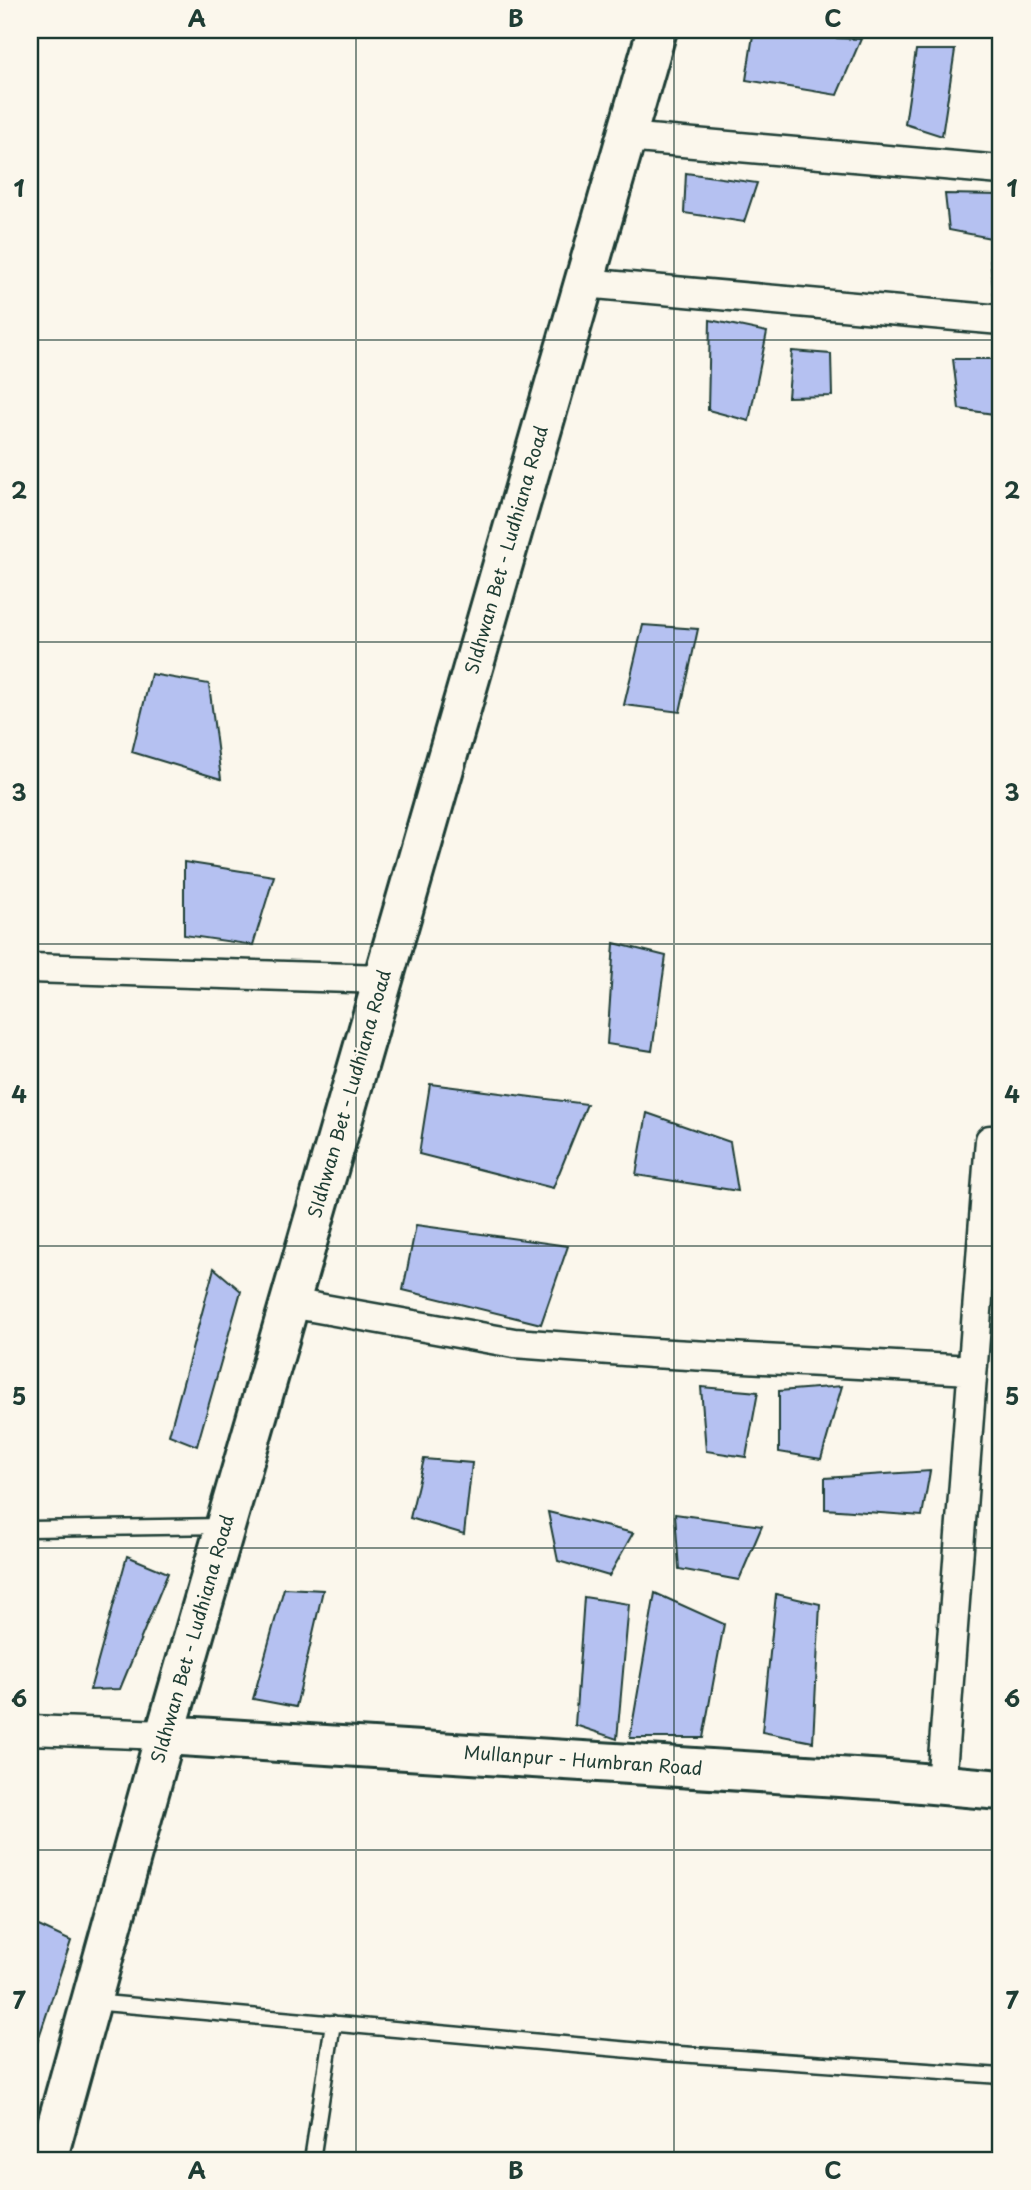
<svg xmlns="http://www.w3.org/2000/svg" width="1031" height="2190" viewBox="0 0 1031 2190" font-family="'Playpen Sans',sans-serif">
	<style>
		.building { fill: #b5c1f1; stroke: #1f3d34; stroke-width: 2 }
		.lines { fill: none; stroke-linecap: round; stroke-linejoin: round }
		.lane-casing { stroke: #1f3d34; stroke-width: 19 }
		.street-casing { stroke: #1f3d34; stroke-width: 33 }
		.secondary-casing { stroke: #1f3d34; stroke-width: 44 }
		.lane { stroke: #fbf7ec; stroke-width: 14 }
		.street { stroke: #fbf7ec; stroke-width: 28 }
		.secondary { stroke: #fbf7ec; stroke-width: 38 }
		.grid { fill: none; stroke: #1f3d34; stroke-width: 2; stroke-opacity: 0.55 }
		.labels { text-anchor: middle; stroke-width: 5; stroke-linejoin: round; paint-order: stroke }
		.street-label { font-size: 18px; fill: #1f3d34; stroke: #fbf7ec }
		.neatline { fill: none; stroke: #1f3d34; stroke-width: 2.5 }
		.grid-label { font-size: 23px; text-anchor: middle; font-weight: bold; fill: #1f3d34 }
	</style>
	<rect width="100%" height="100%" fill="#fbf7ec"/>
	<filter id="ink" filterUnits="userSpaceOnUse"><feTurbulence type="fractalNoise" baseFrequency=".0143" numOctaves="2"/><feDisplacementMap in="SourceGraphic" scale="14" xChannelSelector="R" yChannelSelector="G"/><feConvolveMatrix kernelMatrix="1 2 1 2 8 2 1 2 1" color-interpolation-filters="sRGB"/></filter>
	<g filter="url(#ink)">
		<path class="building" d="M753,35L861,39L837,95L746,80Z
			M916,50H955L942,136L905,124Z
			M686,173L757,183L744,222L684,213Z
			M945,194L1001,195V240L949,230Z
			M990,256H1001V297L994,296Z
			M710,320L767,332L749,421L708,410Z
			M792,351L831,354L832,396L788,397Z
			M953,359H1001V415L959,409Z
			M643,625L698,629L680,712L624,705Z
			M151,674L209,684L221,779L132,752Z
			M184,862L274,876L253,945L184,935Z
			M614,943L666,956L652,1051L607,1044Z
			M430,1084L587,1104L553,1188L419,1154Z
			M647,1113L730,1142L738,1191L636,1175Z
			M416,1225L568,1246L541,1324L403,1290Z
			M214,1268L241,1291L197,1446L169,1435Z
			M842,1386L821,1459L779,1452V1391Z
			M701,1387L758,1392L746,1457L706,1451Z
			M424,1459L472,1463L464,1534L410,1518Z
			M33,1471L35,1514H30V1472Z
			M930,1471L922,1516L825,1509V1478Z
			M548,1512L633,1533L609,1576L558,1561Z
			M675,1514L762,1526L739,1580L679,1569Z
			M127,1556L168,1573L120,1689L90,1690Z
			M284,1588L323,1590L296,1707L253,1699Z
			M655,1593L724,1624L703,1738H630Z
			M776,1594L820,1604L813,1742L762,1732Z
			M584,1597L629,1604L617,1739L575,1725Z
			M30,1922L71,1941L30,2064Z"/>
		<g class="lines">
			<g class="lane-casing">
				<path id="lane" d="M30,1529L224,1526
					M92,2002L664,2053L1001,2076
					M312,2160L333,2023"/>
			</g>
			<g class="street-casing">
				<path id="street" d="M626,137L1001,170
					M584,283L1001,320
					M30,968L384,979
					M290,1303L514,1343L652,1353L972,1370
					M30,1730L165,1735
					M941,1785L990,1140"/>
			</g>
			<g class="secondary-casing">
				<path id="secondary" d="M165,1735L887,1780L1001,1790
					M47,2160L165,1735L657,30"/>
			</g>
			<use href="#lane" class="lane"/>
			<use href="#street" class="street"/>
			<use href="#secondary" class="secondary"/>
		</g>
	</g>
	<path class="grid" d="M356,30V2160M674,30V2160M30,340H1001M30,642H1001M30,944H1001M30,1246H1001M30,1548H1001M30,1850H1001"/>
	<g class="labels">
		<g class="street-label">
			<text transform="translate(507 550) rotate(-74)" y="6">SIdhwan Bet - Ludhiana Road</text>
			<text transform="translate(350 1094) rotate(-74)" y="6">SIdhwan Bet - Ludhiana Road</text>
			<text transform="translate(193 1639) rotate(-74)" y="6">SIdhwan Bet - Ludhiana Road</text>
			<text transform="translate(583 1761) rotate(4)" y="6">Mullanpur - Humbran Road</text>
		</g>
	</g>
	<rect width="1031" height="2190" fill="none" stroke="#fbf7ec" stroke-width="77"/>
	<rect x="38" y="38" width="954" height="2114" class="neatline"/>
	<g class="grid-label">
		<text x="197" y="27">A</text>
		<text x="516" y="27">B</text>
		<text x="833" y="27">C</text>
		<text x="19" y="197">1</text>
		<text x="1012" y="197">1</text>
		<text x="19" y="499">2</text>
		<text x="1012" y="499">2</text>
		<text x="19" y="801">3</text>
		<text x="1012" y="801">3</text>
		<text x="19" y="1103">4</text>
		<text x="1012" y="1103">4</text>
		<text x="19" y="1405">5</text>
		<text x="1012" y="1405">5</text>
		<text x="19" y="1707">6</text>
		<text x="1012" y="1707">6</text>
		<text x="19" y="2009">7</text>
		<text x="1012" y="2009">7</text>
		<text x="197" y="2179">A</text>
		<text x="516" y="2179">B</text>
		<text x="833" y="2179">C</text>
	</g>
</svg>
